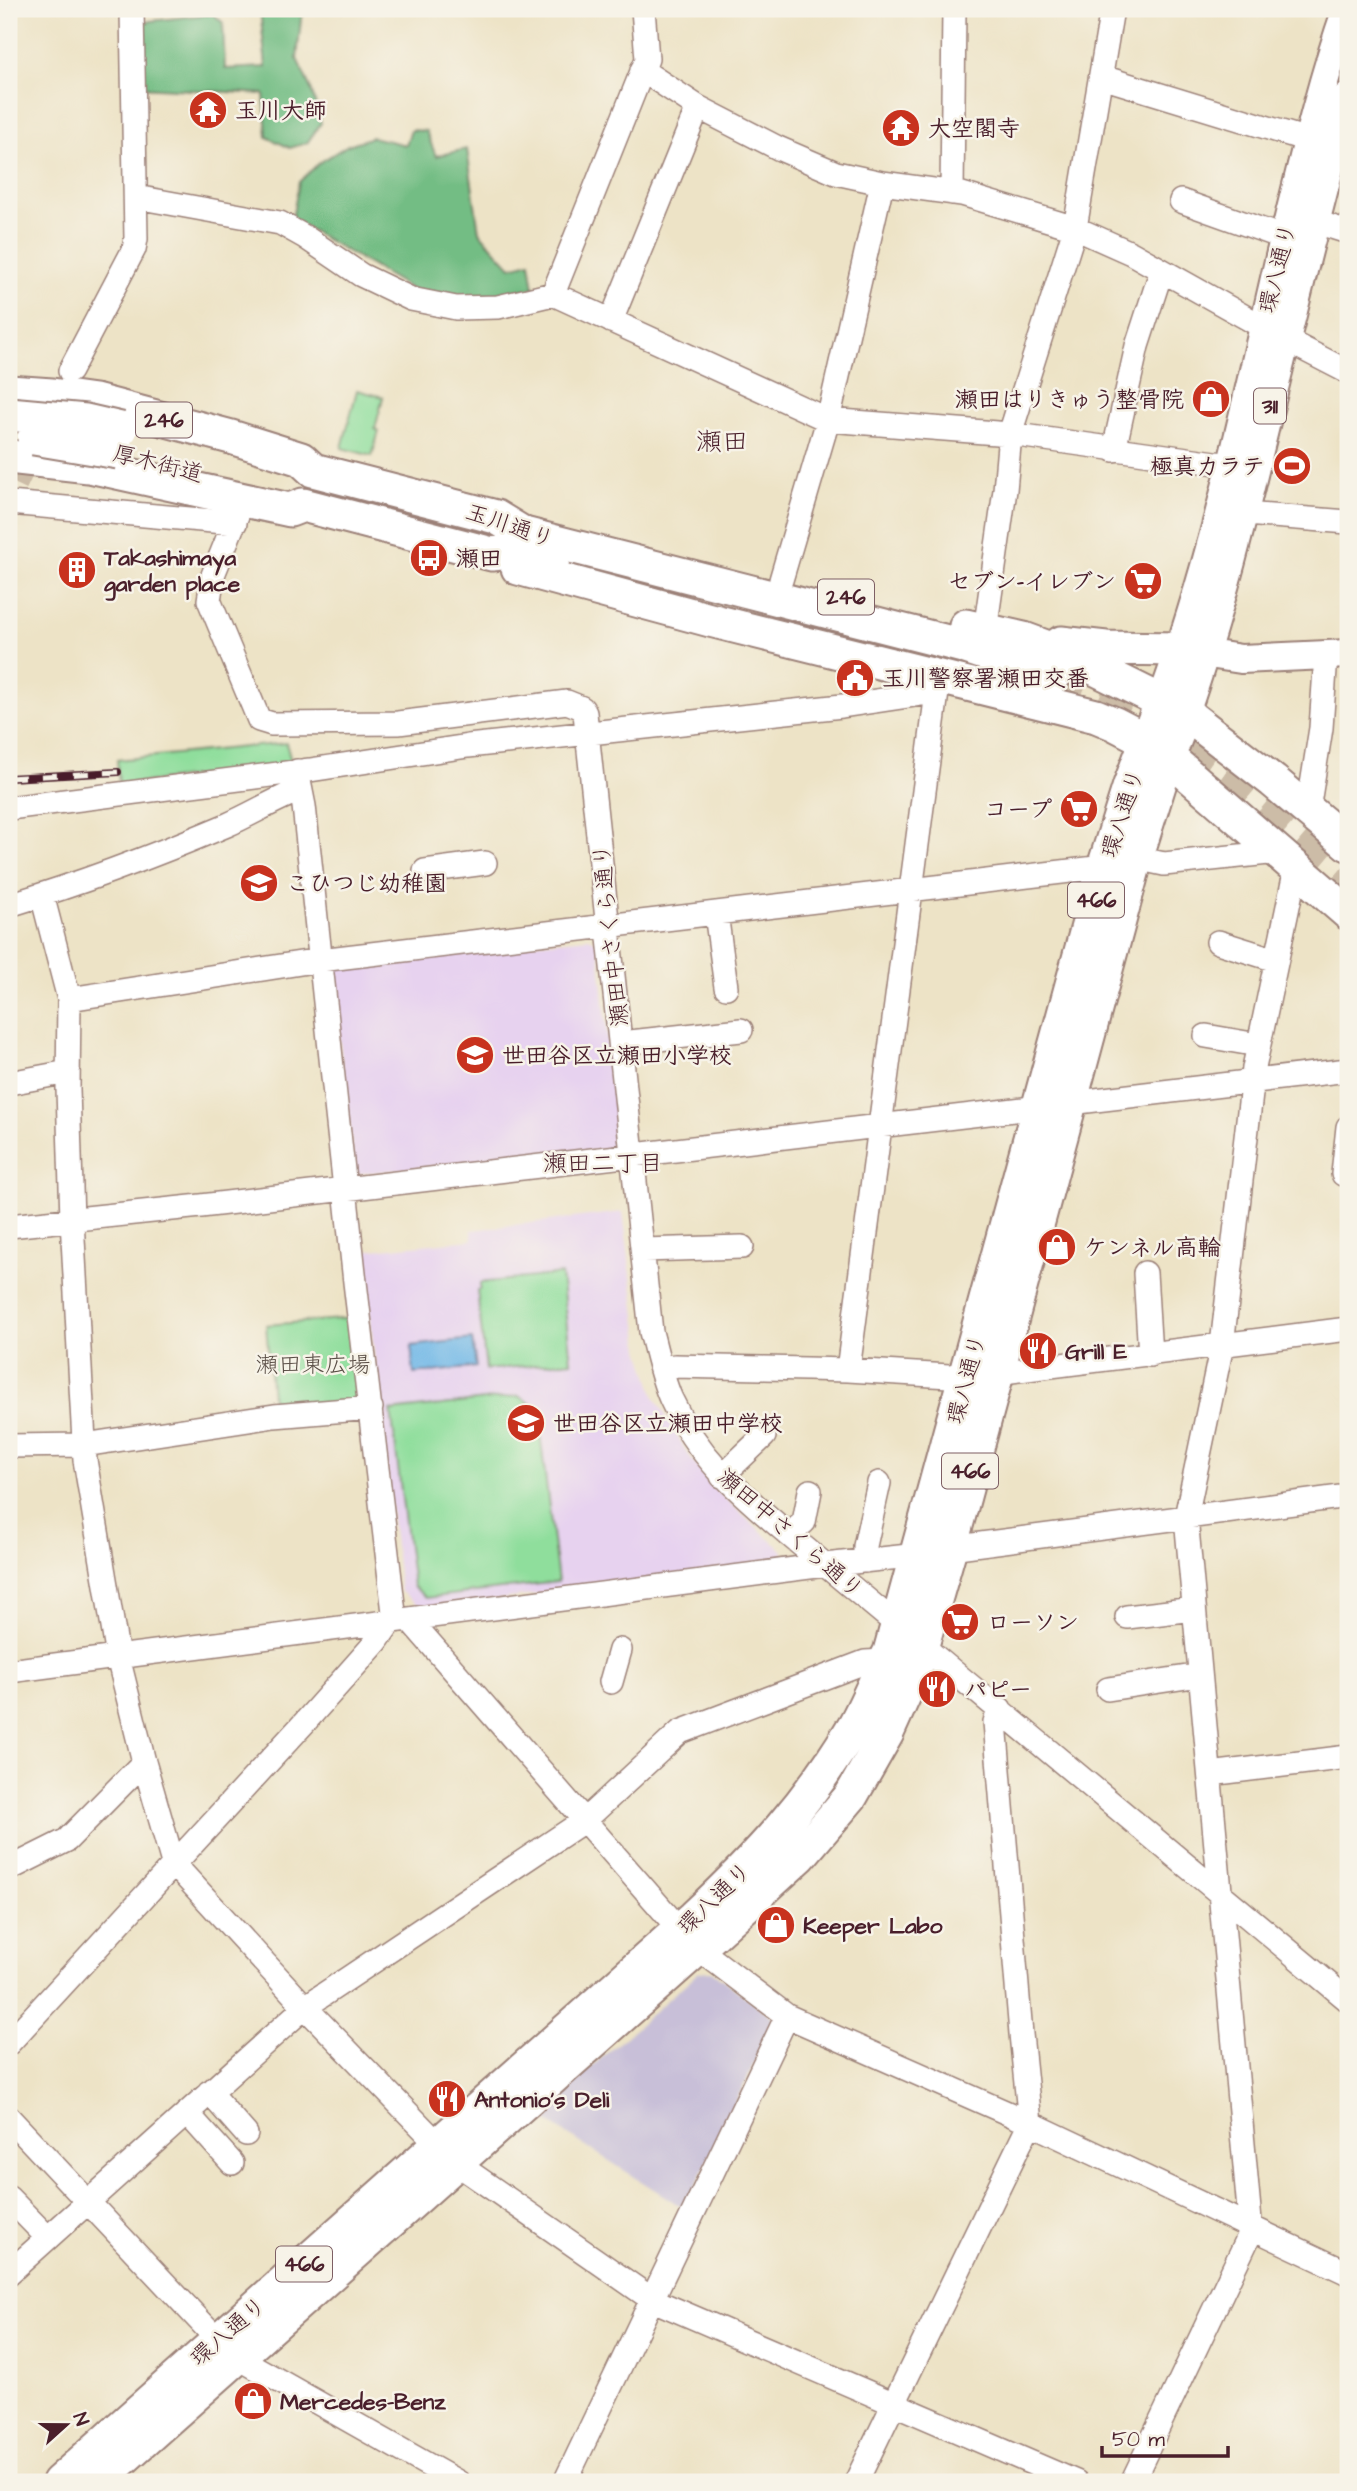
<svg xmlns="http://www.w3.org/2000/svg" width="1357" height="2491" viewBox="0 0 1357 2491" font-family="'Architects Daughter','Klee One',sans-serif">
	<style>
		.built { fill: #e7d2ef }
		.industrial { fill: #c8bfd8 }
		.green { fill: #8fde9c; stroke: #6c7e64; stroke-width: 2 }
		.forest { fill: #73bd84; stroke: #5e6e58; stroke-width: 2 }
		.water { fill: #6fb7e7; stroke: #5c6b89; stroke-width: 2 }
		.lines { fill: none; stroke-linecap: round; stroke-linejoin: round }
		.minor-tunnel { stroke: #ccbca7; stroke-width: 23; stroke-dasharray: 23 11; stroke-linecap: butt }
		.highway-tunnel { stroke: #ccbca7; stroke-width: 33; stroke-dasharray: 33 17; stroke-linecap: butt }
		.minor-casing { stroke: #9c8178; stroke-width: 26 }
		.major-casing { stroke: #9c8178; stroke-width: 32 }
		.highway-casing { stroke: #9c8178; stroke-width: 37 }
		.minor { stroke: #fff; stroke-width: 23 }
		.major { stroke: #fff; stroke-width: 28 }
		.highway { stroke: #fff; stroke-width: 33 }
		.rail-casing { stroke: #4a1f2b; stroke-width: 8 }
		.rail { stroke: #f7f3e8; stroke-width: 5; stroke-dasharray: 16; stroke-linecap: butt }
		.highway-bridge-casing { stroke: #9c8178; stroke-width: 37; stroke-linecap: butt }
		.highway-bridge { stroke: #fff; stroke-width: 33 }
		.labels { text-anchor: middle; stroke-width: 5; stroke-linejoin: round; paint-order: stroke }
		.shield { fill: #f7f3e8; stroke: #7e5f64; stroke-width: 2 }
		.shield-label { font-size: 21px; font-weight: bold; fill: #4a1f2b }
		.poi-label { font-size: 23px; font-weight: bold; fill: #4a1f2b; stroke: #f7f3e8; text-anchor: start }
		.street-label { font-size: 23px; fill: #4a1f2b; stroke: #f7f3e8 }
		.park-label { font-size: 23px; fill: #5b4f47; stroke: #f7f3e8 }
		.neighbourhood-label { font-size: 24px; fill: #4a1f2b; stroke: #f7f3e8 }
		.quarter-label { font-size: 26px; fill: #4a1f2b; stroke: #f7f3e8 }
	</style>
	<rect width="100%" height="100%" fill="#f7f3e8"/>
	<filter id="ink" filterUnits="userSpaceOnUse"><feTurbulence type="fractalNoise" baseFrequency=".0143" numOctaves="2"/><feDisplacementMap in="SourceGraphic" scale="14" xChannelSelector="R" yChannelSelector="G"/><feConvolveMatrix kernelMatrix="1 2 1 2 8 2 1 2 1" color-interpolation-filters="sRGB"/></filter>
	<filter id="wash" filterUnits="userSpaceOnUse"><feTurbulence type="fractalNoise" baseFrequency=".00686" numOctaves="4" result="noise"/><feDisplacementMap in="SourceGraphic" scale="28" xChannelSelector="R" yChannelSelector="G"/><feGaussianBlur stdDeviation="1.57" result="paint"/><feColorMatrix in="noise" values="0 0 0 0 0 0 0 0 0 0 0 0 0 0 0 0 0 1.4 0 .05"/><feComposite in="paint" operator="in"/></filter>
	<g filter="url(#wash)">
		<rect width="100%" height="100%" fill="#ede3c6"/>
		<path class="built" d="M588,938L598,942L618,1138L609,1149L355,1174L332,972L338,963Z
			M623,1212L640,1349L654,1395L686,1451L711,1486L783,1551L781,1563L424,1609L400,1591L363,1251L472,1240V1230Z"/>
		<path class="industrial" d="M711,1971L775,2019L685,2209L537,2115L699,1972Z"/>
		<path class="green" d="M357,390L383,397L375,429L379,431L372,456L342,448Z
			M286,743L292,765L119,785L117,760Z
			M561,1274L571,1361L486,1370L477,1290L480,1289V1283Z
			M353,1318L360,1403L273,1410L266,1325Z
			M519,1396L537,1408L558,1582L426,1598L413,1586L391,1411Z"/>
		<path class="forest" d="M260,9H306L301,19L297,59L311,89L321,123L307,143L290,148L267,137L264,94L140,87L142,22L213,14L223,23L225,69L266,67Z
			M411,130L426,131L436,156L467,149L479,232L511,267L530,262L534,288L474,299L416,292L292,219L299,182L319,163L348,145L372,137L406,145Z"/>
		<path class="water" d="M472,1339L476,1367L414,1374L411,1346Z"/>
	</g>
	<g filter="url(#ink)">
		<g class="lines">
			<path class="minor-tunnel" d="M16,484L34,446"/>
			<path class="highway-tunnel" d="M1054,676L1139,712L1179,732
				M1179,751L1220,780L1348,888"/>
			<g class="minor-casing">
				<path id="minor" d="M642,70L698,107L778,148L836,173L882,183L962,194L1075,228L1131,253L1263,327
					M1102,77L1324,145
					M952,193L954,9
					M136,197L280,223L305,237L361,275L411,299L456,308L498,307L553,294L828,420L1010,434L1230,465
					M1181,201L1285,238
					M1316,222L1348,232
					M553,294L647,59L643,9
					M611,321L698,107
					M1286,340L1348,372
					M70,371L134,249L136,239L132,9
					M1114,450L1137,346L1161,272
					M248,500L240,508L213,575L209,600L259,720L272,724L398,723L567,702L582,708L585,713L651,1332C657,1354 662,1379 671,1399C700,1462 744,1496 794,1539L1348,2000
					M9,503L235,523
					M1245,514L1348,522
					M781,580L828,420L882,183
					M985,631L1005,490L1010,434L1075,228L1112,9
					M297,771L304,806L355,1282L395,1621
					M9,808L310,770L468,746L842,706L922,694L939,677
					M1308,810L1321,728L1326,655
					M1136,858L1164,864L1278,852
					M425,871L485,863
					M42,895L69,999L68,1089L72,1220L85,1460L118,1657L144,1762L173,1863L305,2007L438,2144
					M9,905C82,883 156,855 227,825C252,814 274,800 300,790
					M716,913L726,987
					M1218,942L1276,960
					M69,999L320,960L1104,867
					M1206,1036L1258,1045
					M621,1043L741,1030
					M9,1083L68,1072
					M1070,1103L1348,1070
					M1348,1127L1343,1174H1348
					M9,1226L201,1206L1040,1107
					M643,1250L742,1247
					M1145,1273L1150,1355
					M661,1368L675,1366L848,1370L966,1377
					M848,1370L939,677
					M996,1373L1348,1329
					M9,1446L84,1445L274,1416L371,1408
					M722,1476L764,1436
					M789,1535L804,1522L810,1491
					M950,1548L1348,1496
					M865,1561V1546L879,1483
					M1127,1617L1194,1609
					M409,1619L680,1930L699,1949L787,2016L1030,2123L1348,2273
					M9,1671L825,1565L918,1555
					M611,1682L620,1650
					M1108,1689L1200,1675
					M1210,1774L1348,1757
					M9,1869L67,1840L144,1762
					M9,2043L305,1722L377,1641L390,1622
					M209,2092L246,2134
					M187,2113L232,2163
					M9,2118L218,2340
					M456,2163L653,2300L1076,2482
					M9,2198L48,2238
					M9,2273L305,2007L585,1820L680,1732L865,1662L885,1661
					M237,2357L458,2482
					M565,2482L787,2016
					M856,2482L1030,2123L1021,2034L995,1722L1000,1709
					M1132,2482L1251,2232L1186,1517L1222,1345L1254,1068L1296,868"/>
			</g>
			<g class="major-casing">
				<path id="major" d="M1190,651L1241,659L1348,654
					M1162,700C1219,546 1251,378 1289,218C1306,148 1323,77 1347,9
					M1185,713C1228,590 1255,465 1286,339C1306,258 1326,177 1348,97"/>
			</g>
			<g class="highway-casing">
				<path id="highway" d="M9,392L52,395L95,401L231,437L301,459L313,470L496,517L524,534L963,646L1054,676
					M9,457L89,466L290,510L303,505L492,554L519,551L553,559
					M518,568L710,620L1096,716C1123,726 1145,739 1168,757L1348,913
					M966,626L1024,639L1070,656L1185,713L1273,781L1348,844
					M1061,643L1106,648L1181,649
					M59,2482L694,1917C758,1857 810,1801 855,1724C868,1701 877,1676 890,1652L1104,867L1130,785L1162,700
					M97,2482L711,1937L800,1856L851,1796L887,1733L914,1673L950,1548L1136,858L1168,757L1185,713"/>
			</g>
			<use href="#minor" class="minor"/>
			<use href="#major" class="major"/>
			<use href="#highway" class="highway"/>
			<g class="rail-casing">
				<path id="rail" d="M9,778L118,772"/>
			</g>
			<use href="#rail" class="rail"/>
			<g class="highway-bridge-casing">
				<path id="highway-bridge" d="M9,414L86,421L121,429
					M34,438L118,452"/>
			</g>
			<use href="#highway-bridge" class="highway-bridge"/>
		</g>
	</g>
	<defs>
		<g id="temple-disc" transform="scale(2.0125)"><circle r="9.5" fill="#c8321e" stroke="#f7f3e8"/><path d="M0-6L5-2H3V0L6.5 2.5H4V6H1.5V3h-3V6H-4V2.5H-6.5L-3 0V-2H-5Z" fill="#fff"/></g>
		<g id="shop-disc" transform="scale(2.0125)"><circle r="9.5" fill="#c8321e" stroke="#f7f3e8"/><path d="M-5-2.5h2.3a2.7 3.5 0 0 1 5.4 0H5L5.5 6h-11ZM-1.5-2.5h3a1.5 2.3 0 0 0-3 0Z" fill="#fff"/></g>
		<g id="stadium-disc" transform="scale(2.0125)"><circle r="9.5" fill="#c8321e" stroke="#f7f3e8"/><path d="M0-5a6.5 5 0 1 0 0 10a6.5 5 0 1 0 0-10ZM-3.5-1.8h7v3.6h-7Z" fill="#fff"/></g>
		<g id="bus-disc" transform="scale(2.0125)"><circle r="9.5" fill="#c8321e" stroke="#f7f3e8"/><path d="M-5-6H5V4H4V6H2V4H-2V6H-4V4H-5ZM-3.5-4V0h7V-4ZM-3.5 1.2v1.5H-2V1.2ZM2 1.2v1.5H3.5V1.2Z" fill="#fff"/></g>
		<g id="building-disc" transform="scale(2.0125)"><circle r="9.5" fill="#c8321e" stroke="#f7f3e8"/><path d="M-4-6H4V6H1V3H-1V6H-4ZM-2.5-4.3h1.7v1.8h-1.7ZM.8-4.3h1.7v1.8H.8ZM-2.5-1h1.7V.8h-1.7ZM.8-1h1.7V.8H.8Z" fill="#fff"/></g>
		<g id="supermarket-disc" transform="scale(2.0125)"><circle r="9.5" fill="#c8321e" stroke="#f7f3e8"/><path d="M-6-5.5h2.5l.6 2H6L4.5 2H-2.5L-4.4-4H-6ZM-1.5 3.2a1.3 1.3 0 1 0 .1 0ZM3 3.2a1.3 1.3 0 1 0 .1 0Z" fill="#fff"/></g>
		<g id="civic-disc" transform="scale(2.0125)"><circle r="9.5" fill="#c8321e" stroke="#f7f3e8"/><path d="M-.6-6.5H3V-4.5H.6V-3L4-1V1h2V6H-6V1h2V-1L-.6-3ZM-1.2 2.5V6h2.4V2.5Z" fill="#fff"/></g>
		<g id="school-disc" transform="scale(2.0125)"><circle r="9.5" fill="#c8321e" stroke="#f7f3e8"/><path d="M0-5L7-2L0 1L-7-2ZM-4 1L0 2.5L4 1V4Q0 6-4 4Z" fill="#fff"/></g>
		<g id="restaurant-disc" transform="scale(2.0125)"><circle r="9.5" fill="#c8321e" stroke="#f7f3e8"/><path d="M-5-6h1v4h1v-4h1v4h1v-4h1v5L-1.5 .5V6h-2V.5L-5-1ZM5-6V6H3V1.5H1.5Q1.5-4 5-6Z" fill="#fff"/></g>
	</defs>
	<g fill-rule="evenodd">
		<use href="#temple-disc" x="208" y="110"/>
		<use href="#temple-disc" x="901" y="128"/>
		<use href="#shop-disc" x="1211" y="399"/>
		<use href="#stadium-disc" x="1292" y="466"/>
		<use href="#bus-disc" x="429" y="558"/>
		<use href="#building-disc" x="77" y="570"/>
		<use href="#supermarket-disc" x="1143" y="581"/>
		<use href="#civic-disc" x="855" y="678"/>
		<use href="#supermarket-disc" x="1079" y="809"/>
		<use href="#school-disc" x="259" y="883"/>
		<use href="#school-disc" x="475" y="1055"/>
		<use href="#shop-disc" x="1057" y="1247"/>
		<use href="#restaurant-disc" x="1038" y="1351"/>
		<use href="#school-disc" x="526" y="1423"/>
		<use href="#supermarket-disc" x="960" y="1622"/>
		<use href="#restaurant-disc" x="937" y="1689"/>
		<use href="#shop-disc" x="776" y="1925"/>
		<use href="#restaurant-disc" x="447" y="2099"/>
		<use href="#shop-disc" x="253" y="2401"/>
	</g>
	<g class="labels">
		<g class="shield">
			<rect x="1254" y="388.5" width="32" height="35" rx="5"/>
			<rect x="136" y="402.5" width="56" height="35" rx="5"/>
			<rect x="818" y="579.5" width="56" height="35" rx="5"/>
			<rect x="1068" y="882.5" width="56" height="35" rx="5"/>
			<rect x="942" y="1453.5" width="56" height="35" rx="5"/>
			<rect x="276" y="2246.5" width="56" height="35" rx="5"/>
		</g>
		<g class="shield-label">
			<text x="1270" y="413">311</text>
			<text x="164" y="427">246</text>
			<text x="846" y="604">246</text>
			<text x="1096" y="907">466</text>
			<text x="970" y="1478">466</text>
			<text x="304" y="2271">466</text>
		</g>
		<g class="poi-label">
			<text x="235" y="118">玉川大師</text>
			<text x="928" y="136">大空閣寺</text>
			<text x="1184" y="407" text-anchor="end">瀬田はりきゅう整骨院</text>
			<text x="1265" y="474" text-anchor="end">極真カラテ</text>
			<text x="104" y="565">Takashimaya<tspan x="104" dy="26">garden place</tspan></text>
			<text x="456" y="566">瀬田</text>
			<text x="1116" y="589" text-anchor="end">セブン-イレブン</text>
			<text x="882" y="686">玉川警察署瀬田交番</text>
			<text x="1052" y="817" text-anchor="end">コープ</text>
			<text x="286" y="891">こひつじ幼稚園</text>
			<text x="502" y="1063">世田谷区立瀬田小学校</text>
			<text x="1084" y="1255">ケンネル高輪</text>
			<text x="1065" y="1359">Grill E</text>
			<text x="553" y="1431">世田谷区立瀬田中学校</text>
			<text x="987" y="1630">ローソン</text>
			<text x="964" y="1697">パピー</text>
			<text x="803" y="1933">Keeper Labo</text>
			<text x="474" y="2107">Antonio’s Deli</text>
			<text x="280" y="2409">Mercedes-Benz</text>
		</g>
		<g class="street-label">
			<text transform="translate(1277 268) rotate(-76)" y="8">環八通り</text>
			<text transform="translate(158 463) rotate(14)" y="8">厚木街道</text>
			<text transform="translate(510 525) rotate(19)" y="8">玉川通り</text>
			<text transform="translate(1122 813) rotate(-72)" y="8">環八通り</text>
			<text transform="translate(610 935) rotate(-96)" y="8">瀬田中さくら通り</text>
			<text transform="translate(966 1379) rotate(-75)" y="8">環八通り</text>
			<text transform="translate(791 1533) rotate(41)" y="8">瀬田中さくら通り</text>
			<text transform="translate(714 1898) rotate(-44)" y="8">環八通り</text>
			<text transform="translate(228 2331) rotate(-41)" y="8">環八通り</text>
		</g>
		<g class="park-label">
			<text x="313" y="1372">瀬田東広場</text>
		</g>
		<g class="neighbourhood-label">
			<text x="603" y="1171">瀬田二丁目</text>
		</g>
		<g class="quarter-label">
			<text x="722" y="450">瀬田</text>
		</g>
	</g>
	<rect width="1357" height="2491" fill="none" stroke="#f7f3e8" stroke-width="35"/>
	<g transform="translate(66 2425) rotate(69)" stroke="#f7f3e8" stroke-width="5" paint-order="stroke">
	<path d="M0-5L12 26L0 18L-12 26Z" fill="#4a1f2b"/>
	<text y="-10" font-size="19" font-weight="bold" text-anchor="middle" fill="#4a1f2b">N</text>
	</g>
	<path d="M1102 2446v10h126v-10" fill="none" stroke="#4a1f2b" stroke-width="3.5"/>
	<text x="1112" y="2446" font-size="21" fill="#4a1f2b" stroke="#f7f3e8" stroke-width="5" paint-order="stroke">50 m</text>
</svg>
